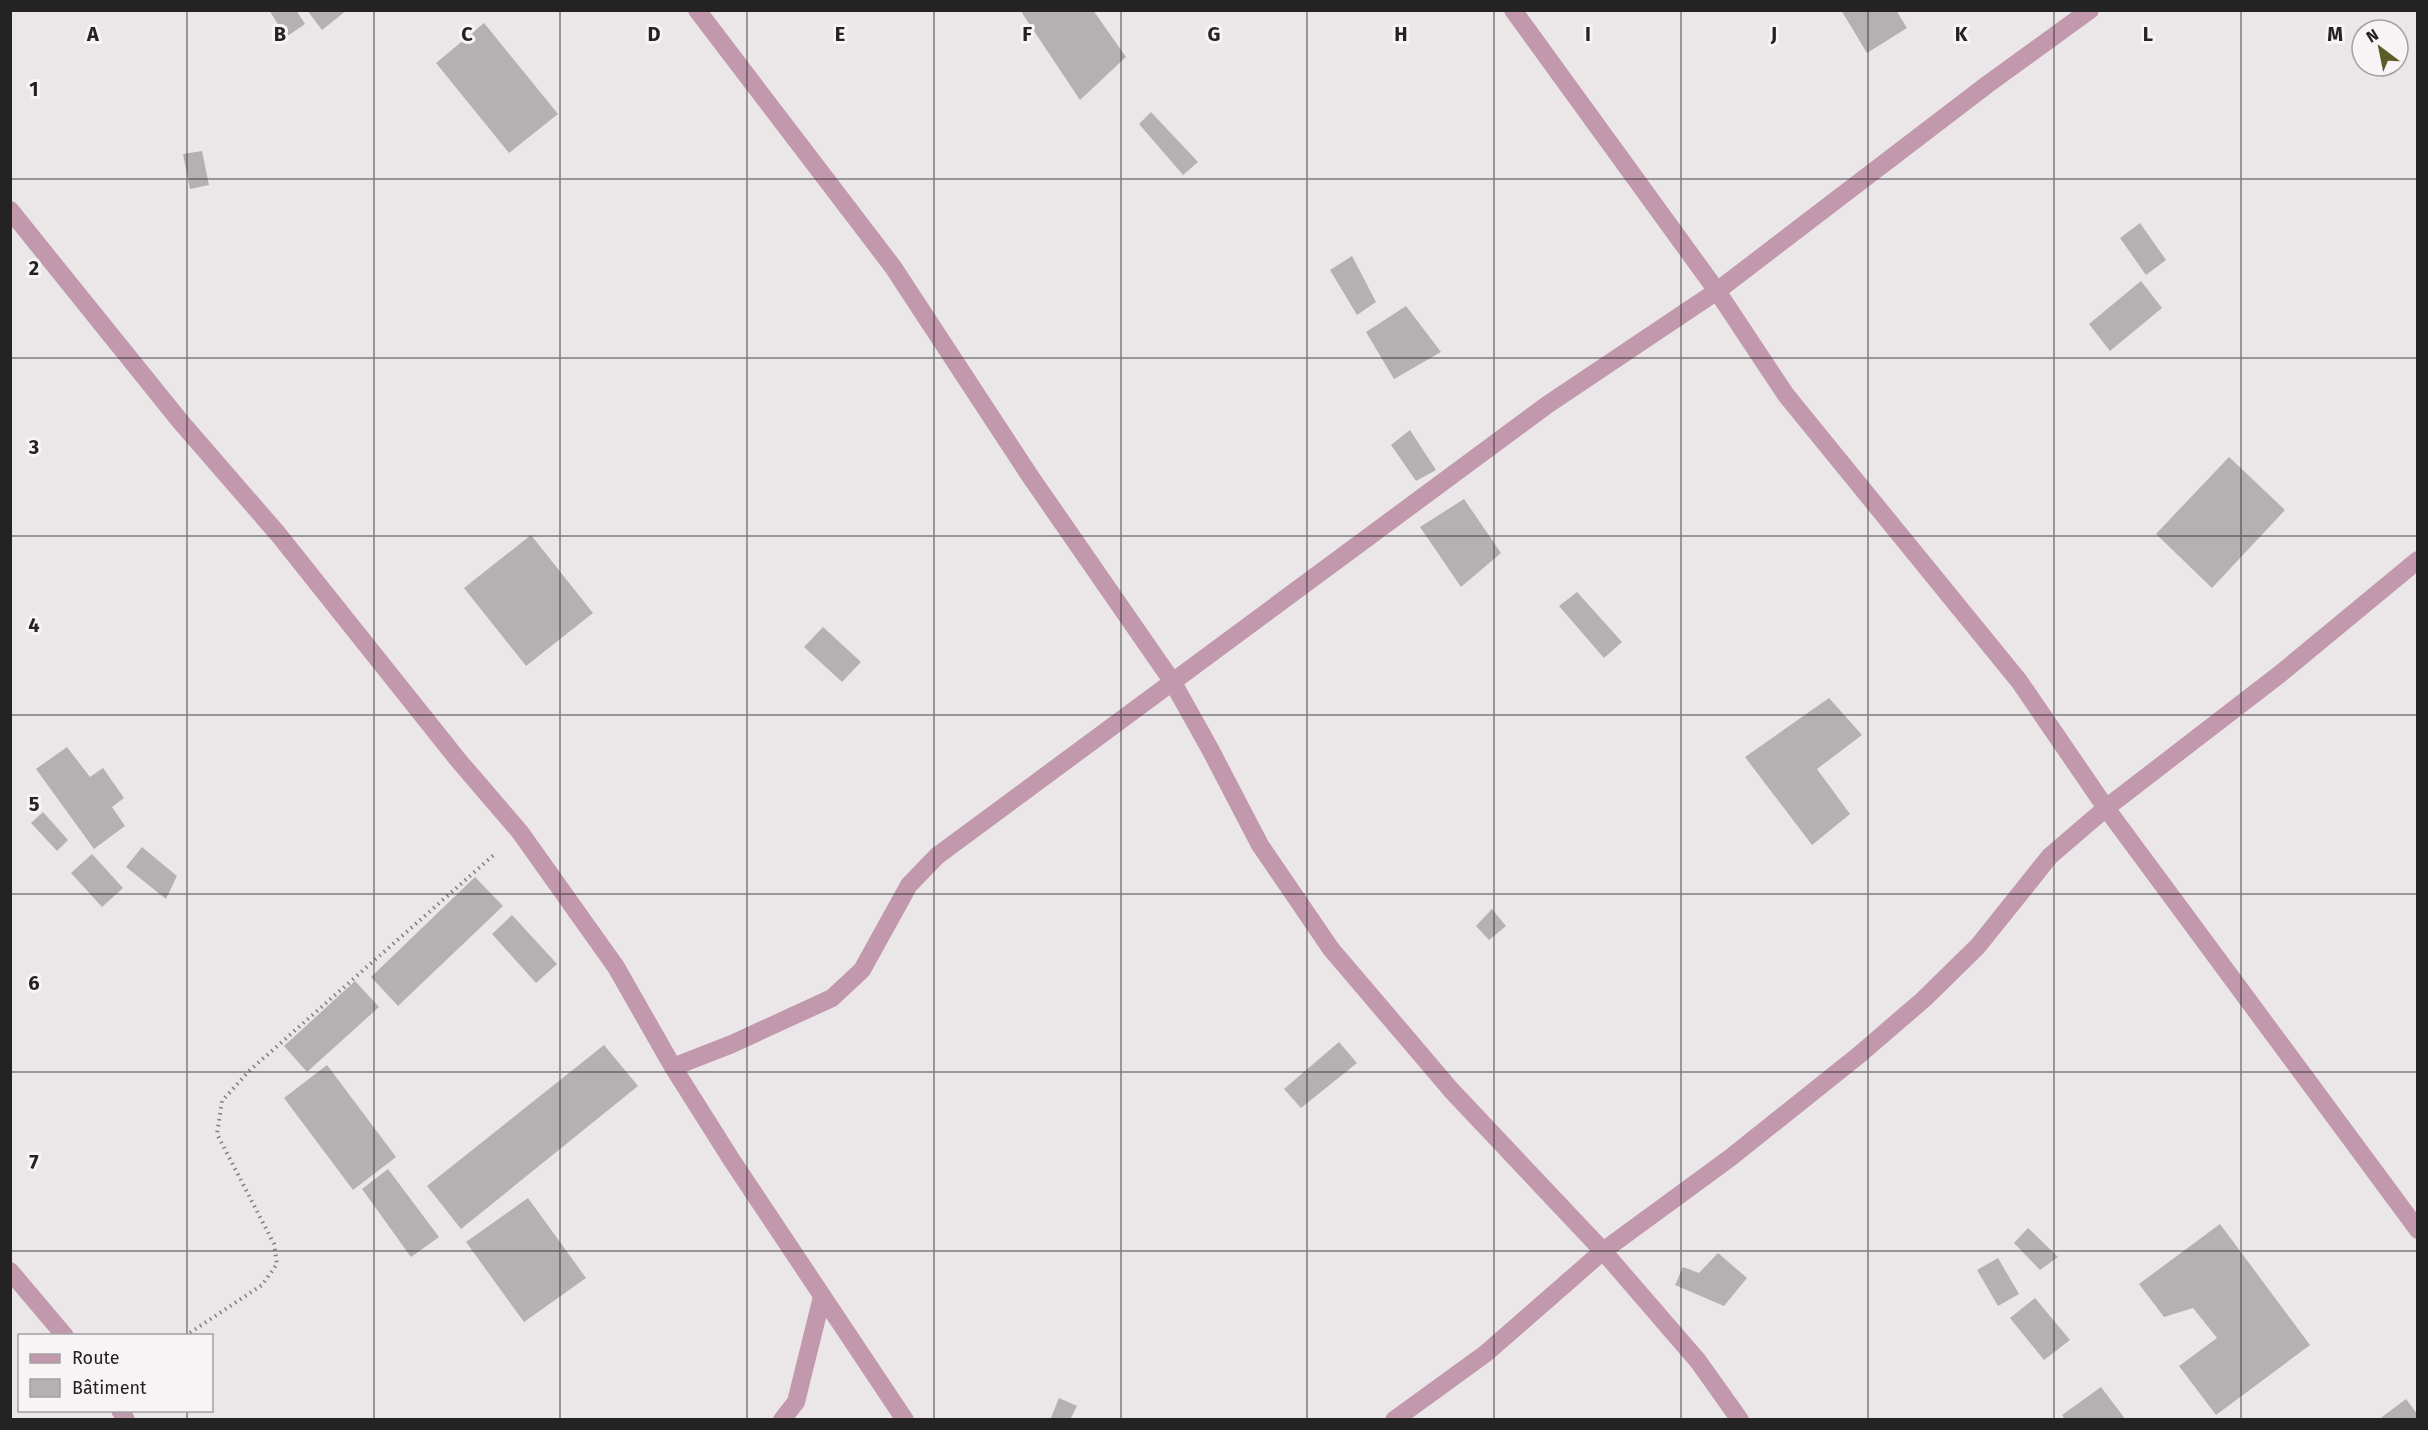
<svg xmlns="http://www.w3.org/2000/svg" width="2428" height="1430" viewBox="0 0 2428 1430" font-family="'Fira Sans',sans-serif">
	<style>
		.building { fill: #b5b1b3 }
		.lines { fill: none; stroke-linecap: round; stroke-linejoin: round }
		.path { stroke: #827f80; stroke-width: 4; stroke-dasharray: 1.5 4.5; stroke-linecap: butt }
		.minor { stroke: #c198ac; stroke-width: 18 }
		.grid { fill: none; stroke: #242323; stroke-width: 1.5; stroke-opacity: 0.55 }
		.grid-label { font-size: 20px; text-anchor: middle; font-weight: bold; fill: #242323; stroke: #f8f4f6; stroke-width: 6; stroke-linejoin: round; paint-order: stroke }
	</style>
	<rect width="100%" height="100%" fill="#ebe7e9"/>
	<path class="building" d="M269,10H296L305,24L286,37Z
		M307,10H347L322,30Z
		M1024,10H1093L1126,57L1080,100L1022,13Z
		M1841,10H1896L1907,28L1867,53Z
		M484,23L558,114L509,153L436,63Z
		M1151,112L1198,162L1183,175L1139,124Z
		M202,151L209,185L190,189L183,154Z
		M2140,223L2166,260L2146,275L2120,238Z
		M1352,256L1376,302L1357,315L1330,270Z
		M2141,281L2162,308L2110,351L2089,324Z
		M1406,306L1441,352L1394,379L1366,332Z
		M1410,430L1436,470L1416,481L1391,445Z
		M2229,457L2285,510L2212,588L2156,534Z
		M1464,499L1501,553L1461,587L1420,527Z
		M531,535L593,613L526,666L464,588Z
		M1577,592L1622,642L1604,658L1559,606Z
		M823,627L861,662L842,682L804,647Z
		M1829,698L1862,735L1817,769L1850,814L1812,845L1745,757Z
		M67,747L90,777L103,768L124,798L112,807L125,826L94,849L36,769Z
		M43,812L68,840L57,851L31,823Z
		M142,847L177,876L166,899L126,867Z
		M92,854L123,888L102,907L71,873Z
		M475,877L503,906L398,1006L371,977Z
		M1492,909L1506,926L1489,940L1476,926Z
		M512,915L557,964L536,983L492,934Z
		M355,981L379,1007L307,1072L284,1046Z
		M1339,1042L1357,1063L1301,1108L1284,1089Z
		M604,1045L638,1086L461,1229L427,1186Z
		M327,1065L396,1157L353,1190L284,1098Z
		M388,1169L439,1237L411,1257L362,1189Z
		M528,1198L586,1278L524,1322L466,1242Z
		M2220,1224L2310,1345L2216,1415L2179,1366L2217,1338L2193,1308L2164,1317L2139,1284Z
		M2028,1228L2058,1257L2040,1270L2014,1243Z
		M1718,1253L1747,1278L1724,1306L1675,1285L1683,1267L1699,1273Z
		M1998,1258L2019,1294L1998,1306L1977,1270Z
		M2035,1298L2070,1340L2044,1360L2010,1318Z
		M2101,1387L2126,1420H2065L2062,1415Z
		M1059,1398L1077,1406L1070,1420H1050Z
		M2406,1399L2418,1415V1420H2378Z"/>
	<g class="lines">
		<path class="path" d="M185,1336L262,1285L277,1264L274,1244L217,1134L222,1101L249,1071L496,853"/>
		<path class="minor" d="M697,10L893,267L1030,476L1172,681L1210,749L1260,845L1331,949L1452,1091L1603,1251L1698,1361L1740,1420
			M1513,10L1717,291L1786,395L2019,681L2106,808L2418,1230
			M10,210L180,421L278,534L459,761L520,832L616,967L673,1067L731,1159L905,1420
			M673,1067L732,1044L832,998L862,970L909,885L937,856L1547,405L1717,291L1988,84L2090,10
			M10,1271L65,1336
			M120,1410L126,1420
			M782,1420L796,1402L822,1297
			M1394,1420L1485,1354L1603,1251L1730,1158L1859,1055L1924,999L1978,946L2050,856L2106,808L2280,674L2418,560"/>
	</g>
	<path class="grid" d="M187,10V1336M374,10V1420M560,10V1420M747,10V1420M934,10V1420M1121,10V1420M1307,10V1420M1494,10V1420M1681,10V1420M1868,10V1420M2054,10V1420M2241,10V1420M10,179H2418M10,358H2418M10,536H2418M10,715H2418M10,894H2418M10,1072H2418M10,1251H2418M187,1410V1420"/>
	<g class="grid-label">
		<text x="93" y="41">A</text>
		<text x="280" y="41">B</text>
		<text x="467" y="41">C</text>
		<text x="654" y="41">D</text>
		<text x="840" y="41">E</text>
		<text x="1027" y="41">F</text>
		<text x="1214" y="41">G</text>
		<text x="1401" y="41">H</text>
		<text x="1588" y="41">I</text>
		<text x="1774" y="41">J</text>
		<text x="1961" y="41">K</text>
		<text x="2148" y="41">L</text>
		<text x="2335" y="41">M</text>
		<text x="34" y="96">1</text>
		<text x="34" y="275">2</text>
		<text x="34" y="454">3</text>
		<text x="34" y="632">4</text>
		<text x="34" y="811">5</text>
		<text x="34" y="990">6</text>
		<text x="34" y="1169">7</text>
	</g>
	<rect width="2428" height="1430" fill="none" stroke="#242323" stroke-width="24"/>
	<rect x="18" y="1334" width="195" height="78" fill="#f8f4f6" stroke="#a3a0a2" stroke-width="1.5"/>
	<rect x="30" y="1354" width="30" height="9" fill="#c198ac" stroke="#a3a0a2" stroke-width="1.5"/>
	<text x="72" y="1364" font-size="18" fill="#242323">Route</text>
	<rect x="30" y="1379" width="30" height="18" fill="#b5b1b3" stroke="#a3a0a2" stroke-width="1.5"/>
	<text x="72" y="1394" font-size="18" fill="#242323">Bâtiment</text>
	<g transform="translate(2380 48) rotate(328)"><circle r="28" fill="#f8f4f6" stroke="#a3a0a2" stroke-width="1.5"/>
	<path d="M0-4.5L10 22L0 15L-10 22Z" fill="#5c5c29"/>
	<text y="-9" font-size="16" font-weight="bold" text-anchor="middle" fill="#242323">N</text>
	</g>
</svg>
